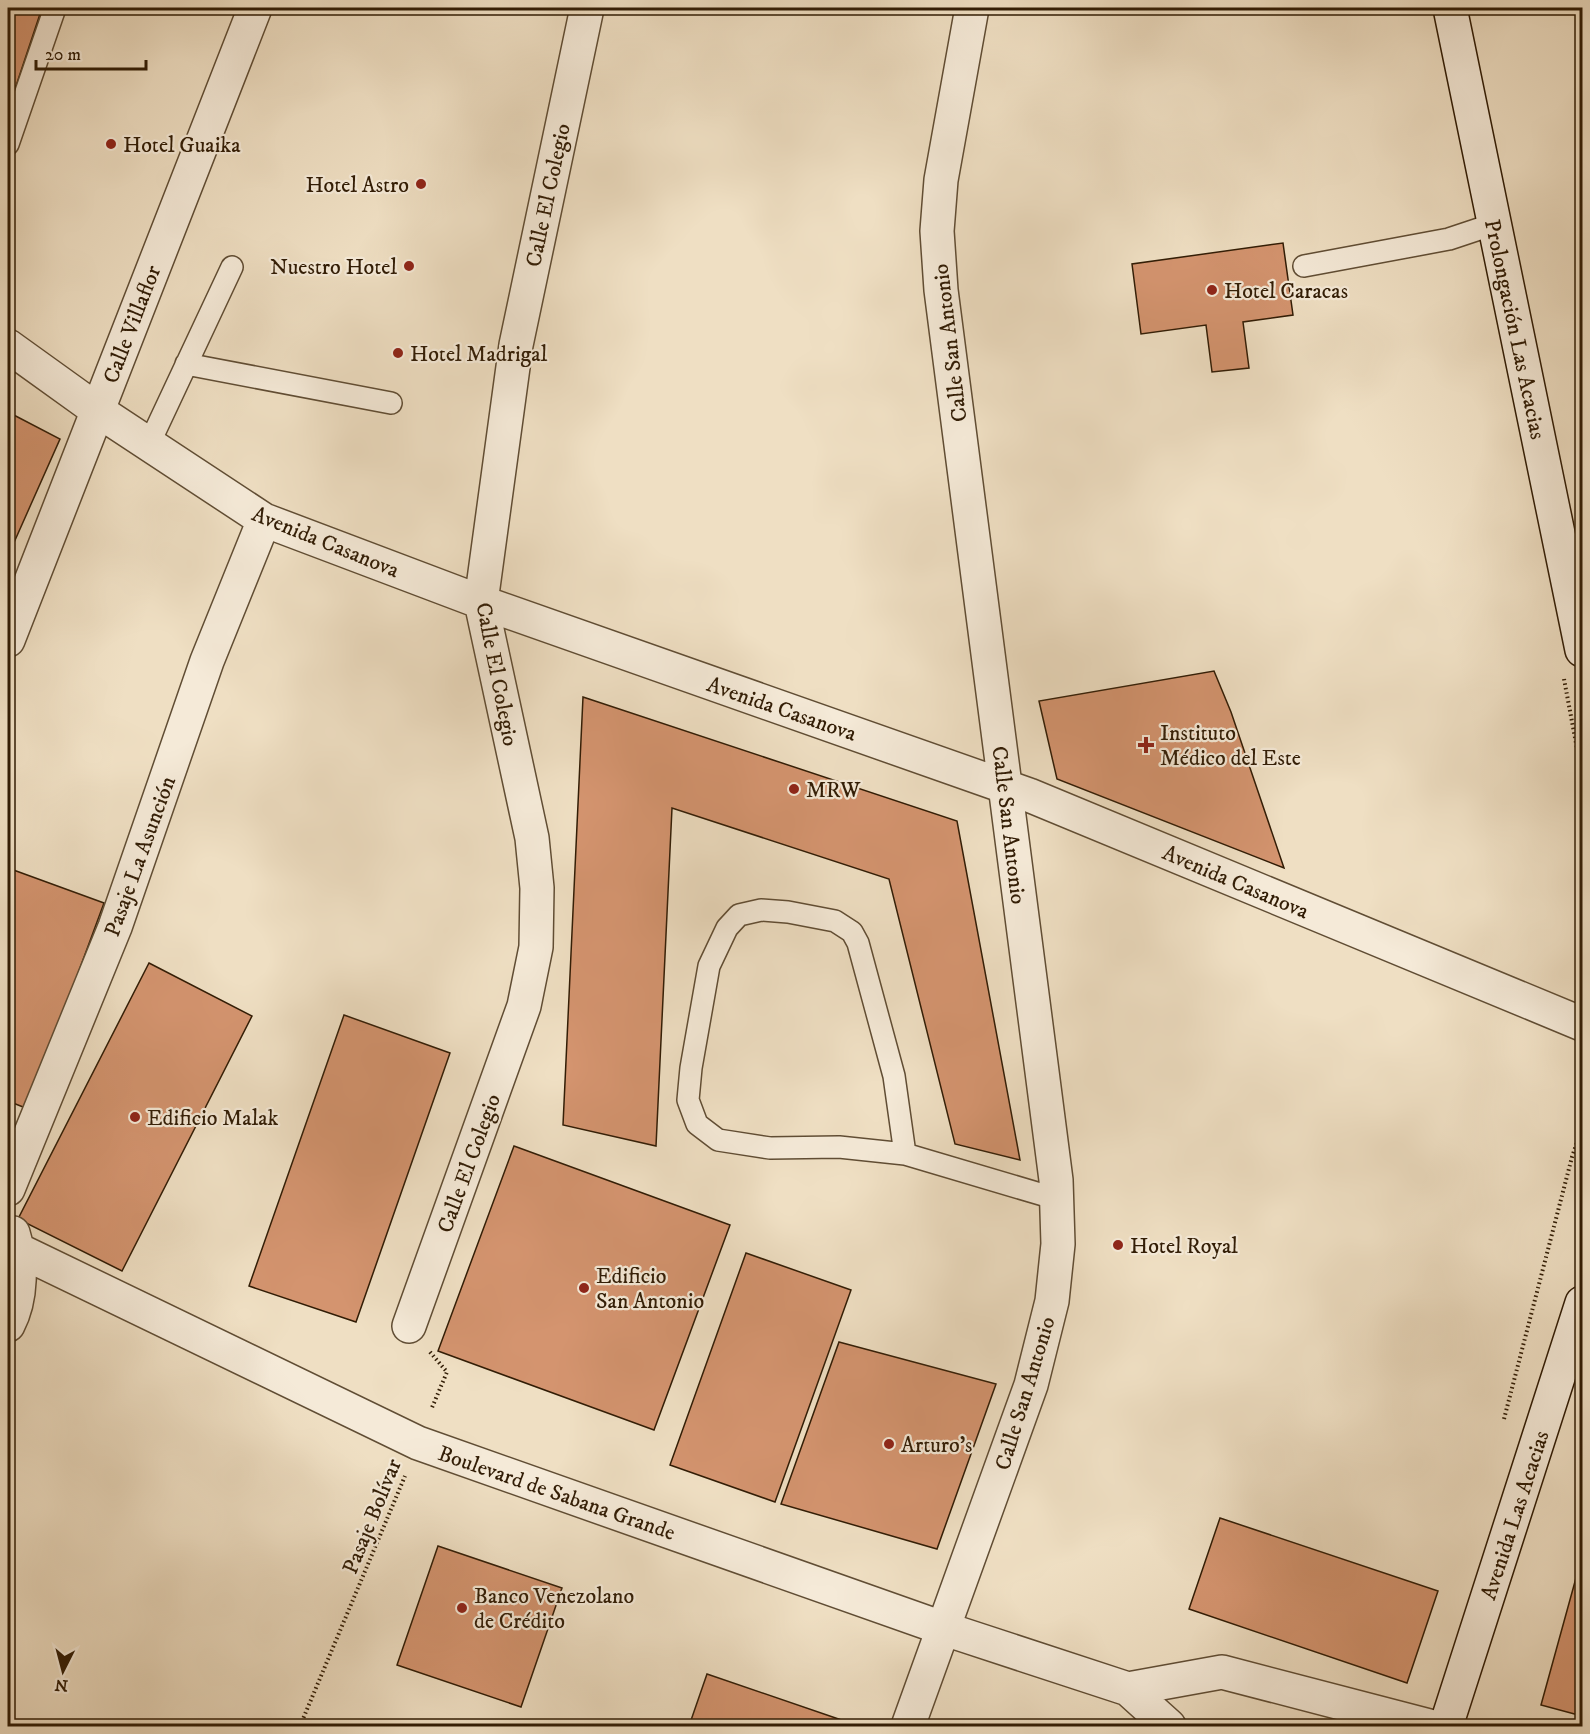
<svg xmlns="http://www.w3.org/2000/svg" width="1590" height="1734" viewBox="0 0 1590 1734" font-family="'IM FELL DW Pica',serif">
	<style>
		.building { fill: #d4946f; stroke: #311c05; stroke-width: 1.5 }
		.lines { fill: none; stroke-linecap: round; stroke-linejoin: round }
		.lane-casing { stroke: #604d34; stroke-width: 24 }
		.street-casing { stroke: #604d34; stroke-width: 36 }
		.secondary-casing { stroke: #311c05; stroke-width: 36 }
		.path { stroke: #311c05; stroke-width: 4; stroke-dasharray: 1.5 3; stroke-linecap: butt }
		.lane { stroke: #f5ead8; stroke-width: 21 }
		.street { stroke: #f5ead8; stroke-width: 33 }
		.secondary { stroke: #f5ead8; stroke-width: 33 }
		.poi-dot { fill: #8f2418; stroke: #f5ead8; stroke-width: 2 }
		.labels { text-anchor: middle; stroke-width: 4.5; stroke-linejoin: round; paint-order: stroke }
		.poi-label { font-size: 22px; fill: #311c05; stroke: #f5ead8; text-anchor: start }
		.street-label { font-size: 22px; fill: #311c05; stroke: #f5ead8 }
	</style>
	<rect width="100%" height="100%" fill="#efdfc3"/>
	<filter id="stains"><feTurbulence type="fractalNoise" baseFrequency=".00333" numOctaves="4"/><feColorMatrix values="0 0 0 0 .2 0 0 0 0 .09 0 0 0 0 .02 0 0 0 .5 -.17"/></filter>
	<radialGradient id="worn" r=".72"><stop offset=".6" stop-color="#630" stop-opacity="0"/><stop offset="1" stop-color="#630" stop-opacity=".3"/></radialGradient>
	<path class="building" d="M8,8H42L8,110Z
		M1283,243L1293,315L1243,322L1249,368L1212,372L1206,325L1141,334L1132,264Z
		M8,412L60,439L8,556Z
		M1214,671L1231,712L1284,868L1057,779L1039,701Z
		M583,697L957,821L1020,1160L955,1144L889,879L672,808L656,1146L563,1125Z
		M8,868L104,903L28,1109L8,1101Z
		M149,963L252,1016L122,1271L18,1219Z
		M344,1015L450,1053L356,1322L249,1286Z
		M514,1146L730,1225L654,1430L438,1351Z
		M746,1253L851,1290L775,1502L670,1465Z
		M839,1342L996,1384L937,1549L781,1504Z
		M1220,1518L1438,1591L1407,1683L1189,1609Z
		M438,1546L562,1588L521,1707L397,1665Z
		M1579,1567L1582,1568V1716L1541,1705Z
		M707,1674L859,1726H689Z"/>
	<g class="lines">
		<g class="lane-casing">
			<path id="lane" d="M8,144L55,8
				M1304,266L1449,239L1494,224
				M186,364L391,403
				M149,444L232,267
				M905,1154L894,1076L858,943L852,932L835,921L788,912L761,910L739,915L727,928L709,966L691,1068L688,1100L697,1124L718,1140L770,1148L839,1147L905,1154L1057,1199"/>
		</g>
		<g class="street-casing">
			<path id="street" d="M8,346L97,410L264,520L481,602L1029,795L1582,1024
				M8,640L255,8
				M8,1189L115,927L207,661L264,520
				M8,1245L418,1443L945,1629L1128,1689L1169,1726
				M8,1325C22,1298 22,1262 13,1233
				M409,1326L524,1006L536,947L537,888L532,838L481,602L516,345L587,8
				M1128,1689L1222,1672L1429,1726
				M908,1726L1031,1385L1052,1301L1058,1244L1056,1180L941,290L937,231L941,180L972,8"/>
		</g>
		<g class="secondary-casing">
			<path id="secondary" d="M1450,8L1582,650
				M1446,1726L1582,1303"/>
		</g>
		<path class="path" d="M1564,679L1582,775
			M430,1352L447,1372L431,1410
			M1504,1419L1572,1157L1582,1128
			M300,1726L405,1476"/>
		<use href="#lane" class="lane"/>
		<use href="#street" class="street"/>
		<use href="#secondary" class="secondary"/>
	</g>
	<g class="poi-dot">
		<circle cx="111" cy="144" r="6"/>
		<circle cx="421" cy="184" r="6"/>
		<circle cx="409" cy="266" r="6"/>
		<circle cx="1212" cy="290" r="6"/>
		<circle cx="398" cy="353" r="6"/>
		<path d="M1143 736h6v6h6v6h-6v6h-6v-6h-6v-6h6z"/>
		<circle cx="794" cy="789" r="6"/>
		<circle cx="135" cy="1117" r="6"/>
		<circle cx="1118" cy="1245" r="6"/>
		<circle cx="584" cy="1288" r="6"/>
		<circle cx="889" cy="1444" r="6"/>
		<circle cx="462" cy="1608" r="6"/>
	</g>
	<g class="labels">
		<g class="poi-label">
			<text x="123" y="152">Hotel Guaika</text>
			<text x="409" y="192" text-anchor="end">Hotel Astro</text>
			<text x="397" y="274" text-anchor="end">Nuestro Hotel</text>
			<text x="1224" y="298">Hotel Caracas</text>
			<text x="410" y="361">Hotel Madrigal</text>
			<text x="1160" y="740">Instituto<tspan x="1160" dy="25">Médico del Este</tspan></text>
			<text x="806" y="797">MRW</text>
			<text x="147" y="1125">Edificio Malak</text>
			<text x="1130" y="1253">Hotel Royal</text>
			<text x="596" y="1283">Edificio<tspan x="596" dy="25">San Antonio</tspan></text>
			<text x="901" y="1452">Arturo's</text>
			<text x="474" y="1603">Banco Venezolano<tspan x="474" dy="25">de Crédito</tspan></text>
		</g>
		<g class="street-label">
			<text transform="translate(547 195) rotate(-78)" y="8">Calle El Colegio</text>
			<text transform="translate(131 324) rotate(-69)" y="8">Calle Villaflor</text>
			<text transform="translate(1516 329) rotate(78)" y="8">Prolongación Las Acacias</text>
			<text transform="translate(949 343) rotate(-97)" y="8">Calle San Antonio</text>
			<text transform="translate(326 541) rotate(22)" y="8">Avenida Casanova</text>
			<text transform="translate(498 674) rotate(79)" y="8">Calle El Colegio</text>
			<text transform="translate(782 708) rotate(19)" y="8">Avenida Casanova</text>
			<text transform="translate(1010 825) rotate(83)" y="8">Calle San Antonio</text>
			<text transform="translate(139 856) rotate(-70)" y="8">Pasaje La Asunción</text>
			<text transform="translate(1236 881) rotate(23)" y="8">Avenida Casanova</text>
			<text transform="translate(468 1163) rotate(-70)" y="8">Calle El Colegio</text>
			<text transform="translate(1024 1393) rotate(-73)" y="8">Calle San Antonio</text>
			<text transform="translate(557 1492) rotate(19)" y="8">Boulevard de Sabana Grande</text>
			<text transform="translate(1514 1515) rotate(-72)" y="8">Avenida Las Acacias</text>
			<text transform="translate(371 1516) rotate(-68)" y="8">Pasaje Bolívar</text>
		</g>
	</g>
	<rect width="1590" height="1734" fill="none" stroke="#efdfc3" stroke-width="30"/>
	<rect x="9" y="9" width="1572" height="1716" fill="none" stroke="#311c05" stroke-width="3"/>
	<rect x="15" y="15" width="1560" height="1704" fill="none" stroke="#311c05" stroke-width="1.5"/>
	<g transform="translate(63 1671) rotate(186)" stroke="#f5ead8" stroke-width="4.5" paint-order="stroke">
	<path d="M0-4.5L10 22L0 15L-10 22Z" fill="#311c05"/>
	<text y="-9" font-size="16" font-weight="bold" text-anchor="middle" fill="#311c05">N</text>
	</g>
	<path d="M36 60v9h110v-9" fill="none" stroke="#311c05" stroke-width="3"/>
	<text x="45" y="60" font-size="18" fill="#311c05" stroke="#f5ead8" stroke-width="4.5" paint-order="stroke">20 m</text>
	<rect width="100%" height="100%" filter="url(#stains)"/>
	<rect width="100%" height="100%" fill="url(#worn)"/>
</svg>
